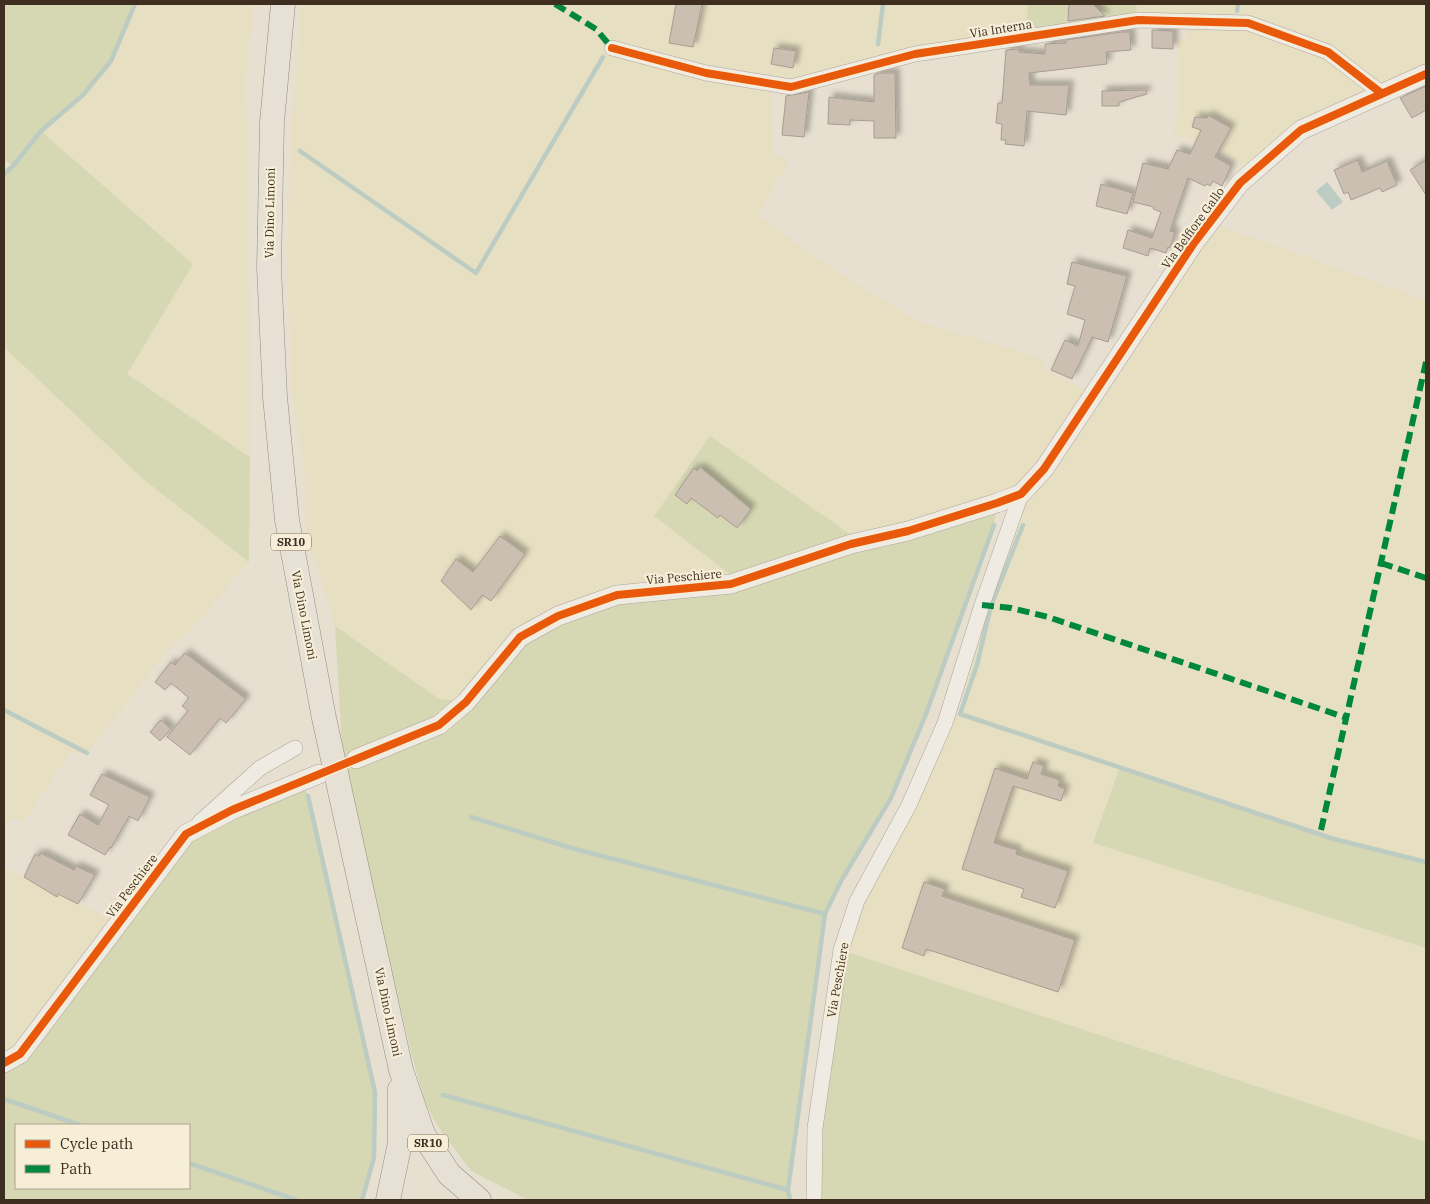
<svg xmlns="http://www.w3.org/2000/svg" width="1430" height="1204" viewBox="0 0 1430 1204" font-family="'IBM Plex Serif',serif">
	<style>
		.farmland { fill: #e6dfc2 }
		.green { fill: #d6d7b3; fill-rule: evenodd }
		.water { fill: #bcccc2 }
		.lines { fill: none; stroke-linecap: round; stroke-linejoin: round }
		.stream { stroke: #bcccc2; stroke-width: 4.5 }
		.building { fill: #cbbfb2; stroke: #a89c90; filter: url(#shadow) }
		.minor-casing { stroke: #ada599; stroke-width: 16 }
		.tertiary-casing { stroke: #ada599; stroke-width: 20 }
		.primary-casing { stroke: #928b80; stroke-width: 25 }
		.minor { stroke: #efebe3; stroke-width: 15 }
		.tertiary { stroke: #efebe3; stroke-width: 19 }
		.primary { stroke: #e6e1d4; stroke-width: 24 }
		.quiet { stroke: #00873e; stroke-width: 6; stroke-dasharray: 12 6; stroke-linecap: butt }
		.cycleway-casing { stroke: #f7eed8; stroke-width: 11 }
		.cycleway { stroke: #e8590c; stroke-width: 8 }
		.labels { text-anchor: middle; stroke-width: 4.5; stroke-linejoin: round; paint-order: stroke }
		.shield { fill: #f7eed8; stroke: #756857; stroke-width: 1 }
		.shield-label { font-size: 11px; font-weight: bold; fill: #3d2e20 }
		.street-label { font-size: 12px; fill: #3d2e20; stroke: #f7eed8 }
	</style>
	<defs>
		<filter id="shadow"><feDropShadow dx="4.5" dy="-4.5" stdDeviation="2.5" flood-color="#0004"/></filter>
	</defs>
	<rect width="100%" height="100%" fill="#e7e0d1"/>
	<path class="farmland" d="M135,4H253L246,79L250,318V457L127,374L193,264L41,131L83,95L111,61Z
		M301,4H1028L1026,37L771,84L773,155L789,160L758,216L827,265L917,321L1042,358L1046,371L1093,394L1210,222L1426,300V862L1334,839L1119,769L1093,843L1426,948V1142L841,950L945,723L960,714L982,605L1020,494L739,582L466,702H443L335,626L305,527V470L293,402L287,274L290,149Z
		M1136,4H1426V74L1301,130L1249,175L1241,164L1196,141L1172,134L1178,110V39H1186L1187,21L1138,20Z
		M4,347L142,478L249,562L200,620L169,649L87,753H70L24,822L12,818L4,827Z
		M4,867L119,923L4,1063Z"/>
	<path class="green" d="M4,4H135L111,61L83,95L41,131L193,264L127,374L250,457L249,562L142,478L4,347V174L12,166L4,159Z
		M1028,4H1136L1138,20L1026,37Z
		M710,436L861,542L997,503L994,525L926,714L891,798L841,881L825,914L788,1190L790,1200H528L471,1171L437,1125L425,1102L412,1056L343,764L335,626L439,699L466,702L520,637L558,616L739,581L654,516Z
		M1119,769L1334,839L1426,863V948L1093,843Z
		M302,780L308,796L375,1092L374,1158L362,1200H4V1063L186,834ZM16,1125H189V1188H16Z
		M841,950L1426,1142V1200H814Z"/>
	<path class="water" d="M1327,182L1343,202L1332,210L1316,191Z"/>
	<g class="lines">
		<path class="stream" d="M1237,11L1238,4
			M878,44L883,4
			M300,151L476,273L603,57
			M4,174L13,166L41,131L83,95L111,61L135,4
			M1023,525L991,606L977,665L960,714L1334,839L1426,862
			M4,710L87,753
			M308,796L375,1092L374,1158L362,1200
			M471,817L575,849L825,914
			M443,1095L788,1190
			M4,1099L80,1125
			M189,1163L296,1200
			M790,1200L788,1190L825,914L841,881L891,798L926,714L994,525"/>
	</g>
	<path class="building" d="M676,4H702L693,47L669,43Z
		M1069,4H1093L1105,16L1068,21Z
		M1152,30L1173,31V49L1152,48Z
		M1121,32H1130L1131,50L1106,52L1107,64L1029,73L1030,85H1069L1066,115L1027,111L1024,146L1005,144L1006,140H1001L1002,124L996,123L998,103H1002L1006,50L1019,49V52L1045,54V44L1066,43V40Z
		M774,48L796,51L793,68L771,64Z
		M879,73H895L896,138H874V121L850,120V125L828,124L829,97L874,102V75Z
		M1426,86V110L1412,118L1400,98Z
		M1146,90L1147,94L1119,102V106H1102V91Z
		M809,92L804,137L782,135L786,96Z
		M1208,115L1231,128L1215,157L1231,166L1222,186L1213,181L1210,186L1207,184L1205,186L1188,178L1170,231L1175,232L1170,248L1168,247L1166,253L1150,248L1148,256L1123,248L1128,230L1152,238L1161,212L1153,209L1154,207L1133,202L1143,163L1168,169L1177,150L1190,154L1201,130L1192,127L1195,117L1207,118Z
		M1358,160L1362,172L1387,161L1397,185L1382,192L1380,188L1351,200L1348,192L1344,194L1334,170Z
		M1426,160V195L1410,170Z
		M1101,184L1133,193L1127,214L1096,206Z
		M1072,262L1127,276L1108,342L1092,337L1072,379L1051,370L1065,340L1078,346L1085,320L1067,314L1075,286L1067,284Z
		M700,467L751,509L737,528L720,515L718,518L691,498L687,504L675,495L694,468L697,471Z
		M500,536L525,554L491,601L482,595L471,610L441,581L456,559L473,572Z
		M185,653L246,699L226,723L220,718L190,755L167,737L188,711L182,706L189,698L171,683L165,690L155,682L171,662L175,665Z
		M161,720L171,729L160,741L150,732Z
		M1033,762L1044,766L1041,774L1060,780L1058,786L1065,789L1061,801L1013,786L994,843L1017,850L1016,854L1068,871L1055,908L1021,897L1024,889L962,869L995,768L1027,779Z
		M102,774L150,797L138,821L129,816L111,848L110,847L105,855L68,835L80,814L98,825L109,805L90,795Z
		M41,853L74,870L76,866L95,875L78,904L58,894L57,897L24,877L35,854L39,856Z
		M924,882L945,889L942,896L1075,940L1058,992L926,949L924,956L902,948Z"/>
	<g class="lines">
		<g class="minor-casing">
			<path id="minor" d="M612,48L706,73L791,87L915,54L1138,20L1248,23L1328,52L1381,93
				M200,822L260,768L295,748
				M814,1200L815,1128L841,950L857,901L909,805L945,723L982,605L1021,494"/>
		</g>
		<g class="tertiary-casing">
			<path id="tertiary" d="M356,759L439,725L466,702L520,637L558,616L617,595L731,584L851,544L908,531L997,503L1021,494L1044,469L1194,243L1240,183L1301,130L1426,74
				M4,1063L20,1054L186,834L232,810L319,774"/>
		</g>
		<g class="primary-casing">
			<path id="primary" d="M283,4L272,122L269,267L275,397L287,520L324,718L401,1070L423,1134L449,1174L479,1200
				M388,1200L400,1143V1089"/>
		</g>
		<use href="#minor" class="minor"/>
		<use href="#tertiary" class="tertiary"/>
		<use href="#primary" class="primary"/>
		<path class="quiet" d="M555,4L596,29L612,48
			M1381,563L1426,578
			M982,605L1011,608L1048,617L1347,718
			M1321,830L1426,362"/>
		<g class="cycleway-casing">
			<path id="cycleway" d="M612,48L706,73L791,87L915,54L1138,20L1248,23L1328,52L1381,93
				M4,1063L20,1054L186,834L232,810L439,725L466,702L520,637L558,616L617,595L731,584L851,544L908,531L997,503L1021,494L1044,469L1194,243L1240,183L1301,130L1426,74"/>
		</g>
		<use href="#cycleway" class="cycleway"/>
	</g>
	<g class="labels">
		<g class="shield">
			<rect x="271" y="533.5" width="40" height="17" rx="4"/>
			<rect x="408" y="1134.5" width="40" height="17" rx="4"/>
		</g>
		<g class="shield-label">
			<text x="291" y="546">SR10</text>
			<text x="428" y="1147">SR10</text>
		</g>
		<g class="street-label">
			<text transform="translate(1001 29) rotate(-9)" y="4">Via Interna</text>
			<text transform="translate(270 213) rotate(-89)" y="4">Via Dino Limoni</text>
			<text transform="translate(1193 228) rotate(-54)" y="4">Via Belfiore Gallo</text>
			<text transform="translate(684 577) rotate(-5)" y="4">Via Peschiere</text>
			<text transform="translate(304 615) rotate(79)" y="4">Via Dino Limoni</text>
			<text transform="translate(132 886) rotate(-53)" y="4">Via Peschiere</text>
			<text transform="translate(838 980) rotate(-80)" y="4">Via Peschiere</text>
			<text transform="translate(388 1012) rotate(78)" y="4">Via Dino Limoni</text>
		</g>
	</g>
	<rect width="1430" height="1204" fill="none" stroke="#3d2e20" stroke-width="10"/>
	<rect x="15" y="1124" width="175" height="65" fill="#f7eed8" stroke="#ada18e"/>
	<rect x="25" y="1140" width="25" height="8" fill="#e8590c" stroke="#ada18e"/>
	<text x="60" y="1149" font-size="15" fill="#3d2e20">Cycle path</text>
	<rect x="25" y="1165" width="25" height="8" fill="#00873e" stroke="#ada18e"/>
	<text x="60" y="1174" font-size="15" fill="#3d2e20">Path</text>
</svg>
